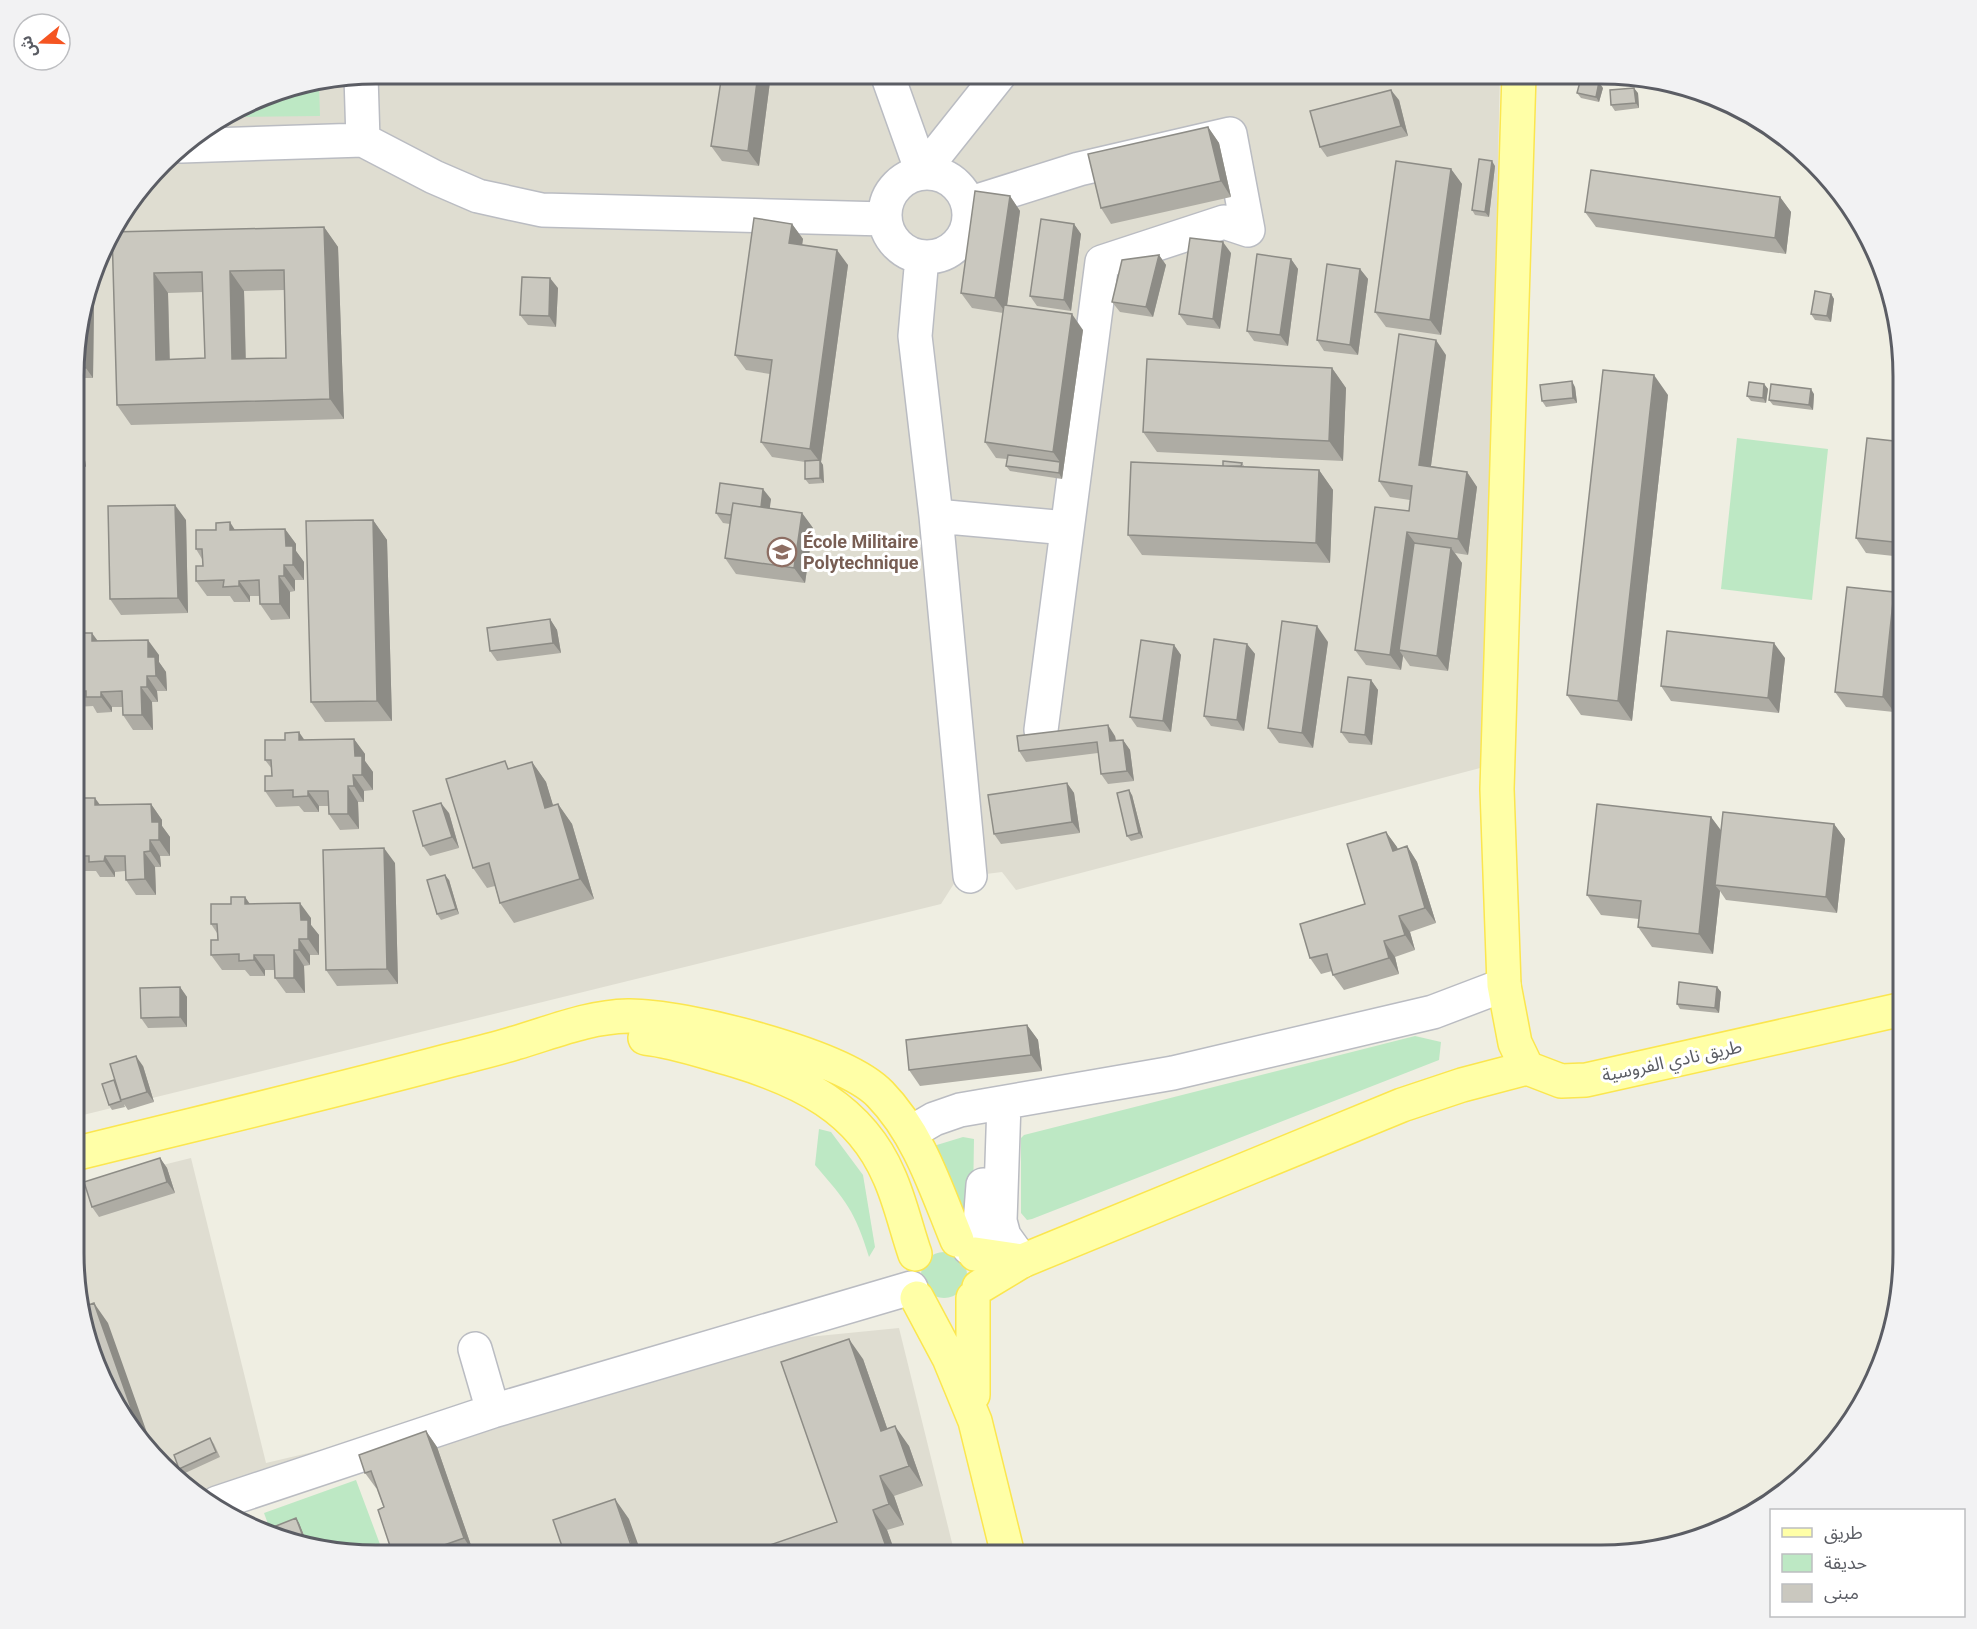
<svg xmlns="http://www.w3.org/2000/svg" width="1977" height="1629" viewBox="0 0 1977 1629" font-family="Roboto,'Noto Sans Arabic',sans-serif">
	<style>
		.education { fill: #dfddd1 }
		.green { fill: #bde8c4 }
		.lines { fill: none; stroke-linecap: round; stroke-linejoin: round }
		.minor-casing { stroke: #babcc2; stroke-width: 36 }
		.major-casing { stroke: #fbe64f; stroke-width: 36 }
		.minor { stroke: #fff; stroke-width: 33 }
		.major { stroke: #ffffa7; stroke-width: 33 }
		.wall { fill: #aeaca4; fill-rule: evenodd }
		.shaded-wall { fill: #8d8c86 }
		.building { fill: #cac8bf; stroke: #8d8c86; stroke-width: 1.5; fill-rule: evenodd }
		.labels { text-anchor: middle; stroke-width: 6; stroke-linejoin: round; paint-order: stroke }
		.education-label { font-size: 18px; font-weight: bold; fill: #785e54; stroke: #fff; text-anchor: start }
		.street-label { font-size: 18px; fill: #5b5d64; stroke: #fff }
		.rim { fill: none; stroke: #5b5d64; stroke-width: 3 }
	</style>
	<rect width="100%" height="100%" fill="#efeee2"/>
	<path class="education" d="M376,74H1500L1484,767L1016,890L1002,872L970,876L955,882L941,904L75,1117L76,336L114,225L177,148L279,90Z
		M191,1158L266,1463L798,1338L899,1328L955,1555H402L367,1464L233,1514L162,1467L105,1386L74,1273V1187Z"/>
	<path class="green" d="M319,83L320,116L239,117V112L279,90Z
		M1737,438L1828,449L1812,600L1721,589Z
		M1415,1036L1441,1042L1439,1060L1032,1219L1027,1220L1021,1213V1138L1024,1135Z
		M819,1129L831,1132L863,1175L875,1247L869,1257C855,1211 846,1201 815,1165Z
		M963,1137L974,1139L973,1200L961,1219L927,1148Z
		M921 1275a23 23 0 1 1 46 0a23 23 0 1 1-46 0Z
		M356,1480L384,1555H357L272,1535L264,1513Z"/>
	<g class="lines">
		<g class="minor-casing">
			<path id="minor" d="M887,74L922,172
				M361,76L363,140L434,177L478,196L542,210L885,219
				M181,146L363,140
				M922,172L1000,74
				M885 215a42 42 0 1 1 84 0a42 42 0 1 1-84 0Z
				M968,204L1079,169L1230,134L1248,230L1224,222L1102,262L1041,730
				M922,257L915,336L936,516L970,876
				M936,516L1067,528
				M1004,1103L1000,1221L1004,1236L1022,1261
				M910,1133L934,1119L960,1110L1173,1073L1433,1012L1504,985
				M969,1248L980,1224L983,1185
				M475,1349L493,1411
				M217,1503L493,1411L911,1288"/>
		</g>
		<g class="major-casing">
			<path id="major" d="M1519,74L1497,789L1504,985L1515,1043L1527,1068L1561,1081L1586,1080L1903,1009
				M645,1038C675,1041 704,1052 734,1060C800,1080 860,1108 889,1176C900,1200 906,1228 915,1254
				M74,1154C199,1123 323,1094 447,1061C470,1055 493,1050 515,1043C553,1032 587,1017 628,1016C682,1015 843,1055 880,1094C919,1134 936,1189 957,1240
				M975,1254L1022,1261
				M979,1287L1022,1261L1402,1105L1462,1085L1527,1068
				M917,1298L949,1358L975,1421L1008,1555
				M973,1395V1298"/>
		</g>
		<use href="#minor" class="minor"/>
		<use href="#major" class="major"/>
	</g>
	<path class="wall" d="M722,74H771L759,166L722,161L711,146Z
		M1603,88L1599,102L1581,98L1577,93Z
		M1638,93L1639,108L1615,111L1611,105Z
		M1399,100L1408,136L1327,157L1320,147Z
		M1208,127L1219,143L1231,197L1111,224L1101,208Z
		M1495,166L1489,217L1475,215L1472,210Z
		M1451,169L1462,184L1441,335L1386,327L1375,312Z
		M1010,196L1020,211L1007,305L1083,330L1062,479L1010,471L1006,466L1007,459L996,458L985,442L1003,313L972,308L961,293Z
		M1780,197L1791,212L1786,254L1596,227L1585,212Z
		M792,224L803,239L802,245L848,265L821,462L823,465L824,483L809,484L805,479V462L772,457L761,442L770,374L746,370L735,355Z
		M1074,224L1081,234L1071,311L1037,306L1030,296Z
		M324,227L338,247L344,419L131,425L117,405L112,232ZM284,290L286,358L246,359L244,291ZM203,292L205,358L170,359L168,293Z
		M1231,253L1220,329L1187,325L1179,314Z
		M1159,255L1166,265L1153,317L1120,312L1112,302Z
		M1291,259L1298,269L1288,346L1254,341L1247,331Z
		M1360,269L1368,279L1358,355L1324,351L1317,340Z
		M558,288L556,327L528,325L520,315Z
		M1831,294L1834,299L1831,322L1815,320L1811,314Z
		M94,303L93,378H76V336Z
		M1446,355L1431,466L1467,472L1477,487L1468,555L1455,553L1462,563L1448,671L1410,666L1403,656L1401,670L1366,665L1355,650L1409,511L1410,500L1390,497L1379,481Z
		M1332,368L1346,388L1343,461L1157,452L1143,432Z
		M1764,384L1768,389L1766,403L1751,401L1747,396Z
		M1575,387L1577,403L1546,407L1542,401Z
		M1814,394L1813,410L1773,405L1769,400Z
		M1668,395L1632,721L1581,715L1567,695Z
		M1903,442V557L1866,553L1856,538Z
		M76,448H80L84,453L86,467L76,468Z
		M1242,463L1244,466L1319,470L1333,490L1330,563L1142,555L1128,535L1223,466Z
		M771,499L769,508L802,513L813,528L805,583L736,574L725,558L730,524L723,523L716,513Z
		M186,520L188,613L121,615L110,599Z
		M373,520L387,540L392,721L325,722L311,702Z
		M285,529L296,544V551L304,562V580H295V591L290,592V619L271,620L260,604V596H250V602H234L230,596H207L196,581L203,566L202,559L196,549L235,530Z
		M1903,605V625L1894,712L1846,707L1835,692Z
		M550,619L557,630L561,653L497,661L490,651Z
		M75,640L97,641L159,655V662L166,672L167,691H157L158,702H152L153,730H133L123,715L122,707H112V712L97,713L93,706L75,707Z
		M1328,642L1313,748L1279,743L1268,728Z
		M1247,644L1255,654L1244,731L1211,726L1204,716Z
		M1174,645L1181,655L1171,732L1137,727L1130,717Z
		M1785,658L1779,713L1671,701L1661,686Z
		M1371,680L1378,690L1372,745L1349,743L1341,732Z
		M1115,736L1116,741L1123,740L1130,750L1134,781L1108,784L1101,774L1098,753L1026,762L1019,751Z
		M354,739L365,754V761L373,772V790L364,791V802H358L359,829L340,830L329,814V806H319V812H304L299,806L276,807L265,791L272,776V769L265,760L305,740Z
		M532,762L546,782L553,806L558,804L572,824L594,899L514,923L500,903L495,886L487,888L473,868L510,768Z
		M1067,783L1074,793L1080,833L1001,844L994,834Z
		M1132,795L1143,838L1131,841L1127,836Z
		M151,804L162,820V826L170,837V856H160L161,867H155L156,895H136L126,880L125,871L115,872V877H100L96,871H75V805Z
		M449,813L459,848L430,856L423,846Z
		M1711,817L1721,831L1834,824L1845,839L1837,913L1726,900L1720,891L1713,954L1652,947L1638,927L1639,919L1601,915L1587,895Z
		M1386,832L1398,849L1407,846L1417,862L1436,923L1410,932L1415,950L1395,957L1399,974L1344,990L1333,975L1332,971L1321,974L1310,958L1365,904Z
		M395,863L398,984L337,986L326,970Z
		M449,880L459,914L441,920L437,914Z
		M245,897L250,904L311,918V925L319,935V955H310V965L304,966L305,993H286L275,978V970H265V976H250L245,970H222L211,955L218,940L217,933L211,924L231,904Z
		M180,987L187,997V1027L148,1028L141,1018Z
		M1717,987L1721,992L1719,1013L1680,1009L1677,1004Z
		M1027,1025L1038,1040L1042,1071L920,1086L909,1070Z
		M143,1066L154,1102L128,1110L124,1104L125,1107L112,1110L109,1105L114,1080Z
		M160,1158L167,1168L175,1193L99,1217L92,1207Z
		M863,1359L887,1428L909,1446L923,1486L894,1496L904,1525L887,1530L896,1555H741L837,1522Z
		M426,1431L437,1447L474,1554L471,1555H393L384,1507L377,1488H376L365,1473Z
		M210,1438L214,1444L220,1457L183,1474L179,1469Z
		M296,1518L299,1523L307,1543L281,1537Z"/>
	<path class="shaded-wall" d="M758,74H771L759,166L748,151Z
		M1599,82L1603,88L1599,102L1596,97Z
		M1634,88L1638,93L1639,108L1636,103Z
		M1391,90L1399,100L1408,136L1401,126Z
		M1208,127L1219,143L1231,197L1221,181Z
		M1492,161L1495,166L1489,217L1485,212Z
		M1451,169L1462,184L1441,335L1430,320Z
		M1010,196L1020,211L1006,313L995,298Z
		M1780,197L1791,212L1786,254L1775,238Z
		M792,224L803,239L800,258L789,243Z
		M1074,224L1081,234L1071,311L1064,300Z
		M324,227L338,247L344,419L330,399Z
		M1223,242L1231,253L1220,329L1213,319Z
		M837,250L848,265L821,462L823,465L824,483L820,478V462L810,449Z
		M1159,255L1166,265L1153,317L1146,307Z
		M1291,259L1298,269L1288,346L1280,335Z
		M1360,269L1368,279L1358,355L1350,345Z
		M230,271L244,291L246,380L232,359Z
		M154,273L168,293L170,380L156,360Z
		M550,278L558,288L556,327L549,316Z
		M1831,294L1834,299L1831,322L1827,316Z
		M90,296L94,303L93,378L86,368L87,305Z
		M1072,314L1083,330L1062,479L1059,473L1060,462L1053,452Z
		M1436,340L1446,355L1429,480L1419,465Z
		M1332,368L1346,388L1343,461L1329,441Z
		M1654,375L1668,395L1632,721L1618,701Z
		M1572,381L1575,387L1577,403L1573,398Z
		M1764,384L1768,389L1766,403L1763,398Z
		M1811,389L1814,394L1813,410L1809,405Z
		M80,448L84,453L86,467L82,462Z
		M1319,470L1333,490L1330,563L1316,543Z
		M1467,472L1477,487L1468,555L1458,539Z
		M763,489L771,499L768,522L760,512Z
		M175,505L186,520L188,613L178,598Z
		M802,513L813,528L805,583L794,568Z
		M373,520L387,540L392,721L377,701Z
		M230,522L240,538L230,530Z
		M285,529L296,544V551L304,562V580L293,565L286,546Z
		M1407,532L1418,547L1399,650L1403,656L1401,670L1390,655Z
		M1451,548L1462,563L1448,671L1437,656Z
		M284,565L295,580V591L284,576Z
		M279,576L290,592V619L280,604Z
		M239,581L250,596V602L239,586Z
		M1894,592L1903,605V625L1894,712L1883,697Z
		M550,619L557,630L561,653L553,643Z
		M1317,626L1328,642L1313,748L1302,733Z
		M92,633L103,648L92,641Z
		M148,640L159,655V662L166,672L167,691L156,676L148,657Z
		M1774,643L1785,658L1779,713L1768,698Z
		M1247,644L1255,654L1244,731L1237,720Z
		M1174,645L1181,655L1171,732L1163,721Z
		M147,676L157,691L158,702L147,687Z
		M1371,680L1378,690L1372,745L1365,735Z
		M141,687L152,702L153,730L142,715Z
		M101,692L112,707V712L101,697Z
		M1108,725L1115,736L1118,752L1110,741Z
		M299,732L310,748L299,740Z
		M354,739L365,754V761L373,772V790L362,775L355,756Z
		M1123,740L1130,750L1134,781L1127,771Z
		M532,762L546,782L560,828L545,808Z
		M353,775L364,791V802L354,786Z
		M1067,783L1074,793L1080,833L1072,822Z
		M348,786L358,802L359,829L348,814Z
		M1129,790L1132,795L1143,838L1139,833Z
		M308,791L319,806V812L308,796Z
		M95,798L106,813L95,805Z
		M441,803L449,813L459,848L452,837Z
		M151,804L162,820V826L170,837V856L159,840L152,822Z
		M558,804L572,824L594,899L580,879Z
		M1711,817L1726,837L1715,885L1720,891L1713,954L1699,934Z
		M1834,824L1845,839L1837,913L1826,897Z
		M1386,832L1397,847L1403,866L1393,851Z
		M150,840L160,856L161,867L150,851Z
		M1407,846L1417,862L1436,923L1425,908Z
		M384,848L395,863L398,984L387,969Z
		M144,852L155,867L156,895L145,879Z
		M105,856L115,872V877L104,861Z
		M445,875L449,880L459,914L456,909Z
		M245,897L255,912L245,904Z
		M300,903L311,918V925L319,935V955L308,939L301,920Z
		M1399,916L1410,932L1415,950L1405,935Z
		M299,939L310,955V965L299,950Z
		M1384,941L1395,957L1399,974L1389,958Z
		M294,950L304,966L305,993L294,978Z
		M254,955L265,970V976L254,960Z
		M180,987L187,997V1027L180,1017Z
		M1717,987L1721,992L1719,1013L1715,1008Z
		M1027,1025L1038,1040L1042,1071L1031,1055Z
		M136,1056L143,1066L154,1102L147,1092Z
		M160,1158L167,1168L175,1193L167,1182Z
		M94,1303L108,1323L156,1458L142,1439Z
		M849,1339L863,1359L895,1451L881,1431Z
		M895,1426L909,1446L923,1486L909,1466Z
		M426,1431L437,1447L474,1554L464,1538Z
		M880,1476L894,1496L904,1525L889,1504Z
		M615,1499L629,1519L642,1555H635Z
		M873,1510L887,1530L896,1555H889Z
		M296,1518L299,1523L307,1543L304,1539Z"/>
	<path class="building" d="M722,74H758L748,151L711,146Z
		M1581,78L1599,82L1596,97L1577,93Z
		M1634,88L1636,103L1611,105L1610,90Z
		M1391,90L1401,126L1320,147L1310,111Z
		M1208,127L1221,181L1101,208L1088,154Z
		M1479,159L1492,161L1485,212L1472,210Z
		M1396,161L1451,169L1430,320L1375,312Z
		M1591,170L1780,197L1775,238L1585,212Z
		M975,191L1010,196L995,298L961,293Z
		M754,218L792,224L789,243L837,250L810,449L761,442L772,360L735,355Z
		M1041,219L1074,224L1064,300L1030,296Z
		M324,227L330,399L117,405L112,232ZM284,270L286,358L232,359L230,271ZM202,272L205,358L156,360L154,273Z
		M1190,238L1223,242L1213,319L1179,314Z
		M1257,254L1291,259L1280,335L1247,331Z
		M1159,255L1146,307L1112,302L1122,260Z
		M1327,264L1360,269L1350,345L1317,340Z
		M522,277L550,278L549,316L520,315Z
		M1815,291L1831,294L1827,316L1811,314Z
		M87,305L86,368L76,367V336Z
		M1004,305L1072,314L1053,452L985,442Z
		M1399,334L1436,340L1419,465L1467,472L1458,539L1407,532L1390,655L1355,650L1375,507L1409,511L1412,486L1379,481Z
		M1147,359L1332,368L1329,441L1143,432Z
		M1603,370L1654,375L1618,701L1567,695Z
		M1572,381L1573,398L1542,401L1540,385Z
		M1749,382L1764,384L1763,398L1747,396Z
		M1771,384L1811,389L1809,405L1769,400Z
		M1867,438L1903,442V543L1856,538Z
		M76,448H80L82,462L76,463Z
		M1008,455L1060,462L1059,473L1006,466Z
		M820,460V478L805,479V461Z
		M1223,461L1242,463L1241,466H1223Z
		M1131,462L1319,470L1316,543L1128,535Z
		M720,483L763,489L761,507L733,503L731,515L716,513Z
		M733,503L802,513L794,568L725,558Z
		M175,505L178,598L110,599L108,506Z
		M373,520L377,701L311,702L306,521Z
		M230,522V530L285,529L286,546H293V565H284V576H279L280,604H260L259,580L239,581V586L223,587L224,580L196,581V566H203L202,549H196V530H216V523Z
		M1414,543L1451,548L1437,656L1399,650Z
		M1847,587L1894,592L1883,697L1835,692Z
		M550,619L553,643L490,651L487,628Z
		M1282,621L1317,626L1302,733L1268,728Z
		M1667,631L1774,643L1768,698L1661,686Z
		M78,633H92V641L148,640V657H155L156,676H147V687H141L142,715H123L122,691L101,692V697H86V691H75V640H78Z
		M1214,639L1247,644L1237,720L1204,716Z
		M1141,640L1174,645L1163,721L1130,717Z
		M1348,677L1371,680L1365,735L1341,732Z
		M1108,725L1110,741L1123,740L1127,771L1101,774L1097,742L1019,751L1017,736Z
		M299,732V740L354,739L355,756H362V775H353L354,786H348V814H329L328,791H308V796L293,797V790L265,791V776H272L271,760H265V740H285V733Z
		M505,761L508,769L532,762L545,808L558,804L580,879L500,903L489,863L473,868L446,779Z
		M1067,783L1072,822L994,834L988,795Z
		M1129,790L1139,833L1127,836L1117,793Z
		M82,798H95V805L151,804L152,822H159V840H150V851L144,852L145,879L126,880L125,856H105L104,861L89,862V856H75V805H82Z
		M441,803L452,837L423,846L413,811Z
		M1597,804L1711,817L1699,934L1638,927L1641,901L1587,895Z
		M1723,812L1834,824L1826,897L1715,885Z
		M1386,832L1393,851L1407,846L1425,908L1399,916L1405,935L1384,941L1389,958L1333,975L1327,954L1310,958L1300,924L1365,904L1347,844Z
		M384,848L387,969L326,970L323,850Z
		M445,875L456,909L437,914L427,880Z
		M231,897H245V904L300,903L301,920H308V939H299V950H294V978H275L274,955H254V960L239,961V954L211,955V940H218L217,924H211V904H231Z
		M1679,982L1717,987L1715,1008L1677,1004Z
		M180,987V1017L141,1018L140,988Z
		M1027,1025L1031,1055L909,1070L906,1040Z
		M136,1056L147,1092L121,1100L110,1064Z
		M114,1080L121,1101L109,1105L102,1084Z
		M160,1158L167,1182L92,1207L84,1182Z
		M94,1303L142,1439L105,1386L83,1307Z
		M849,1339L881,1431L895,1426L909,1466L880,1476L889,1504L873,1510L889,1555H741L837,1522L781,1362Z
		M426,1431L464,1538L416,1555H393L378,1510L384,1507L371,1471L365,1473L359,1455Z
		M210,1438L216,1452L179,1469L174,1455Z
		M615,1499L634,1554L632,1555H565L553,1520Z
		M296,1518L304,1539L298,1541L281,1537L276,1526Z"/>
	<defs>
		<g id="university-ring" transform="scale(1.5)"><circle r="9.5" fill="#fff" stroke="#8d6e63" stroke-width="1.5"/><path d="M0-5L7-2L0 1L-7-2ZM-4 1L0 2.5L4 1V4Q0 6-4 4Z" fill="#8d6e63"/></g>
	</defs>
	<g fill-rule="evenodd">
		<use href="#university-ring" x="782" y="552"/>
	</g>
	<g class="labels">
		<g class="education-label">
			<text x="803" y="548">École Militaire<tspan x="803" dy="21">Polytechnique</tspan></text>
		</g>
		<g class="street-label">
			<text transform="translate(1672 1061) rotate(-12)" y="6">طريق نادي الفروسية</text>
		</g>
	</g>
	<path d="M0 0H1977V1629H0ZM376 84H1601A292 292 0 0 1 1893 376V1253A292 292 0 0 1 1601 1545H376A292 292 0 0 1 84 1253V376A292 292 0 0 1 376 84Z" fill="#f2f2f3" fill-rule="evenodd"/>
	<path class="rim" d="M376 84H1601A292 292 0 0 1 1893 376V1253A292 292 0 0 1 1601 1545H376A292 292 0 0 1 84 1253V376A292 292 0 0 1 376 84Z"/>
	<rect x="1770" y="1509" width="195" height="108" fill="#ffffff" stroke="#bdbec1" stroke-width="1.5"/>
	<rect x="1782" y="1528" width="30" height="9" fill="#ffffa7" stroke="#bdbec1" stroke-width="1.5"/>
	<text x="1824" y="1539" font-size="18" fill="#5b5d64">طريق</text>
	<rect x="1782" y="1554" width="30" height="18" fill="#bde8c4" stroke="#bdbec1" stroke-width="1.5"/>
	<text x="1824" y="1569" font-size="18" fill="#5b5d64">حديقة</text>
	<rect x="1782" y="1584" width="30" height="18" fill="#cac8bf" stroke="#bdbec1" stroke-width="1.5"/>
	<text x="1824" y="1599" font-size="18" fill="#5b5d64">مبنى</text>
	<g transform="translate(42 42) rotate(251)"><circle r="28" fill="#ffffff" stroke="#bdbec1" stroke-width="1.5"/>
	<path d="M0-4.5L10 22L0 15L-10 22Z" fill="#f55522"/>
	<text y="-9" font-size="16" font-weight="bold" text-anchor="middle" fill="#5b5d64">ش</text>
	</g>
</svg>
